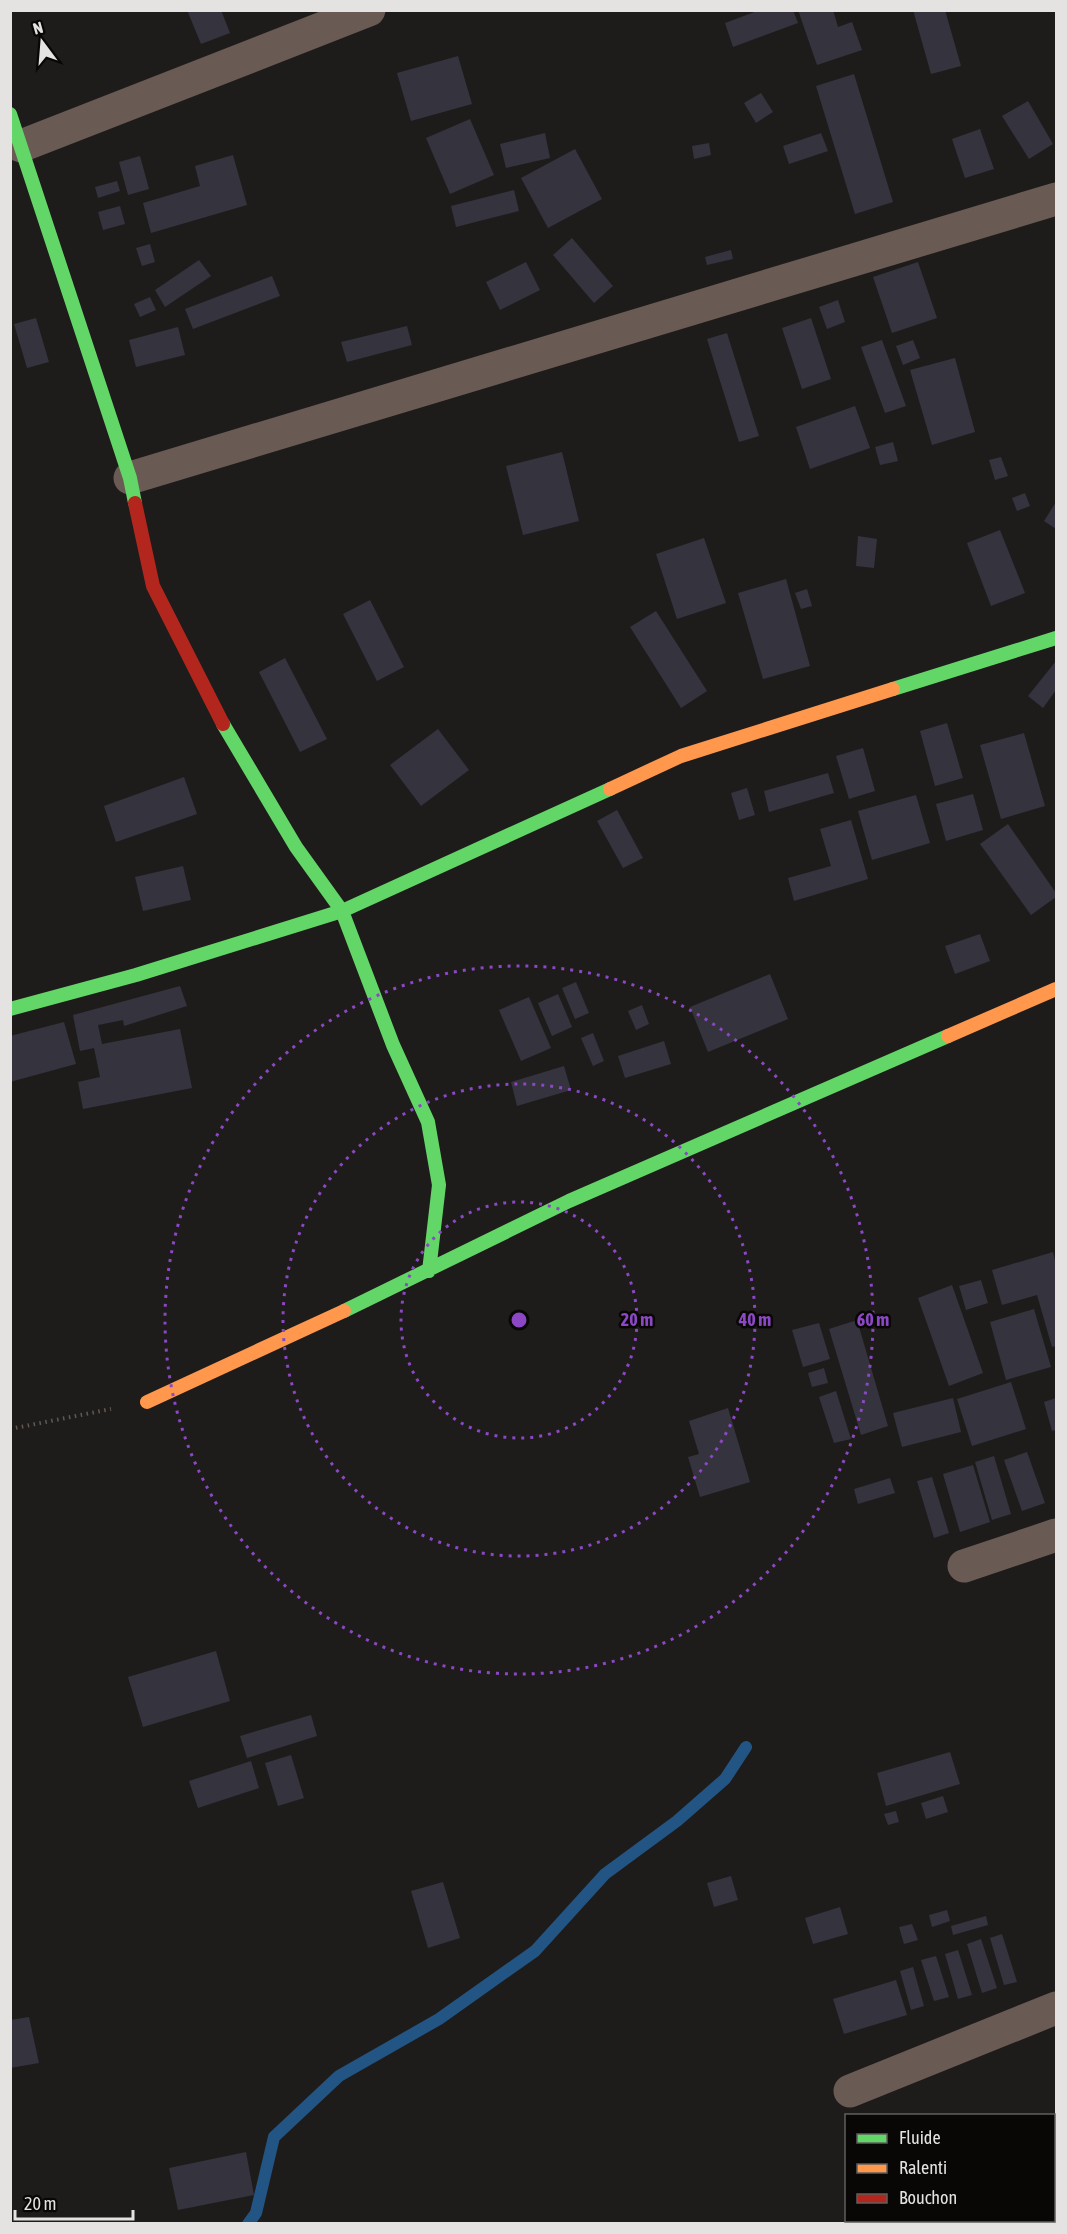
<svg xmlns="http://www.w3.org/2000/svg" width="1067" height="2234" viewBox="0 0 1067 2234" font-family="'Asap Condensed',sans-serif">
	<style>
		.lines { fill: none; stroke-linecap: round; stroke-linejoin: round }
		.stream { stroke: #235584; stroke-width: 12 }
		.building { fill: #34333e }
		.path { stroke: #615853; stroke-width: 4; stroke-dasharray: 1.5 4.5; stroke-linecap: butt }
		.street { stroke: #6a5a54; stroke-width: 33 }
		.fast { stroke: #63d668; stroke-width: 14 }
		.slow { stroke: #ff974d; stroke-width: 14 }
		.jam { stroke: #b3261e; stroke-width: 14 }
		.ring { fill: none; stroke: #8b47c4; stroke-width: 3; stroke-dasharray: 3 6 }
		.centre { fill: #8b47c4; stroke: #080706; stroke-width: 3 }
		.ring-label { font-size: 18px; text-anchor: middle; font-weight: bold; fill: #8b47c4; stroke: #080706; stroke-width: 5; stroke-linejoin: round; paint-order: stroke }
	</style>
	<rect width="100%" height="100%" fill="#1e1c1b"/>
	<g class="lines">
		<path class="stream" d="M248,2224L256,2213L274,2137L339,2076L439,2019L535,1951L605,1874L677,1821L725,1779L746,1747"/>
	</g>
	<path class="building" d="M187,10H221L230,33L201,44Z
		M760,10H793L798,23L733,47L725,23Z
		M798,10H833L838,27L852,22L862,50L817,65Z
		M913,10H945L961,66L931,74Z
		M458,56L472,104L411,121L397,73Z
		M854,74L893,202L855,214L816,86Z
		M761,93L773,112L756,123L744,103Z
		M1028,101L1053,144L1029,159L1002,116Z
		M470,119L494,175L450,194L426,138Z
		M980,129L994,169L965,178L952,139Z
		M545,133L550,158L506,168L500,144Z
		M821,133L828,151L789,164L783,146Z
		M709,143L711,155L694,159L692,146Z
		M575,149L602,199L548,228L521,178Z
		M233,155L247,205L151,233L143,203L200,186L195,166Z
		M140,156L149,189L128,195L119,162Z
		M117,181L120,191L98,198L95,187Z
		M514,190L519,211L456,227L451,206Z
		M120,206L125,224L103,230L98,212Z
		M572,238L613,286L594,303L553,255Z
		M150,244L155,262L142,266L136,248Z
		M731,250L733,259L707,265L705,257Z
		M199,260L211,276L165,307L155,290Z
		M526,262L540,290L500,310L486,282Z
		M918,262L937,318L892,333L873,277Z
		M272,276L280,296L193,329L185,309Z
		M150,297L156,310L140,317L134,304Z
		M838,300L845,322L827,329L819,307Z
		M36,318L49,362L27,368L14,324Z
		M811,318L831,379L802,389L782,328Z
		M407,326L412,345L347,362L341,342Z
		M178,327L185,355L136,367L129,340Z
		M727,333L759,436L739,442L707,339Z
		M882,340L906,406L885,413L861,347Z
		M913,340L920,358L903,365L896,346Z
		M955,358L975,432L932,445L910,370Z
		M855,406L870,448L810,469L796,427Z
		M893,442L898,461L880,465L875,447Z
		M562,452L579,521L523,535L506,466Z
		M1001,457L1008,476L995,480L989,460Z
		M1025,493L1030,506L1017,511L1012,498Z
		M1056,502V529L1044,521Z
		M1000,530L1025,593L991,606L967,543Z
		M858,536L877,539L874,568L856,566Z
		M704,538L726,603L677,619L656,554Z
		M786,579L810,666L763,679L738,593Z
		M807,589L812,606L801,609L795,593Z
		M370,600L404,667L377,681L343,614Z
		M656,611L707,691L681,708L630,627Z
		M285,658L327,739L300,752L259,672Z
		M1056,661V690L1043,708L1028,696Z
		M947,723L963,778L935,786L920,731Z
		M438,729L469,770L421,806L390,765Z
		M1024,733L1045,806L1001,819L980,745Z
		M863,748L875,791L849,799L836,756Z
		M828,773L834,793L769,812L764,791Z
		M184,777L197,814L116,842L104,806Z
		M747,788L755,815L739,820L731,793Z
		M973,794L983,830L946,841L936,804Z
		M916,795L930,843L872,860L858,811Z
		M617,810L643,858L623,868L597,821Z
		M851,820L868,879L794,901L788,878L831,866L820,829Z
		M1008,824L1056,893V897L1031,915L980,844Z
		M183,866L191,900L143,911L135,877Z
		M980,934L990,961L955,974L945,946Z
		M770,974L788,1019L708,1052L690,1007Z
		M576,982L589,1013L575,1019L562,988Z
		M180,986L187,1006L124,1026L123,1020L98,1025L102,1044L180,1029L192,1088L83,1109L78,1082L100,1077L94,1048L80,1051L73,1015Z
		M558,994L572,1027L552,1036L538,1003Z
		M529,997L551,1048L521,1061L499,1010Z
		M642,1005L649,1024L636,1030L628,1011Z
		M64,1022L76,1064L10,1082V1036Z
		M593,1033L604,1061L593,1066L581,1038Z
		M664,1041L671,1064L625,1078L618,1056Z
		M564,1066L571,1090L517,1106L511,1082Z
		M1053,1252L1056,1265V1346L1052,1347L1037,1295L1002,1305L992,1270Z
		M981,1280L988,1303L966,1310L959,1286Z
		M952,1285L983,1373L949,1386L918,1298Z
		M1034,1309L1051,1367L1006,1380L990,1322Z
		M857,1320L888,1426L861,1435L829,1329Z
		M819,1323L830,1359L803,1367L792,1330Z
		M824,1368L828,1383L812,1387L808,1373Z
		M1011,1382L1026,1429L972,1446L957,1399Z
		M836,1391L851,1439L834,1443L819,1397Z
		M953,1398L961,1432L902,1447L893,1413Z
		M1056,1398V1430L1052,1431L1044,1402Z
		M728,1408L750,1482L700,1497L688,1457L699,1454L689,1421Z
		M1027,1452L1045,1503L1022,1511L1004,1460Z
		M994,1456L1011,1514L992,1520L975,1462Z
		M973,1465L990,1522L960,1532L943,1474Z
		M932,1477L949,1533L934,1538L917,1481Z
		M890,1478L895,1493L858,1504L854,1489Z
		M216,1651L230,1701L143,1727L128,1677Z
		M311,1715L317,1736L247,1758L240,1736Z
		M950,1752L960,1784L886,1806L877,1773Z
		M291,1755L304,1798L278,1806L265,1763Z
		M251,1761L259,1788L198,1808L189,1781Z
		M943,1796L948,1812L926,1819L921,1803Z
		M896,1811L899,1822L888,1825L884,1814Z
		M731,1876L738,1900L714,1907L707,1883Z
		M443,1882L460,1938L428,1948L411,1891Z
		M840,1907L848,1934L813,1944L805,1918Z
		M947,1910L950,1921L932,1927L929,1915Z
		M986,1916L988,1925L953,1935L951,1926Z
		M912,1924L918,1940L904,1944L899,1927Z
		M1002,1934L1017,1982L1004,1985L990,1938Z
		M981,1939L997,1988L982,1993L967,1944Z
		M958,1950L972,1995L958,1999L945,1954Z
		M936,1956L949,1997L934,2001L921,1960Z
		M913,1967L924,2006L911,2010L900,1971Z
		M896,1980L907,2015L844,2034L833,1999Z
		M29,2017L39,2063L10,2068V2020Z
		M246,2152L254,2195L178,2210L169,2168Z"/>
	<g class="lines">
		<path class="path" d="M10,1429L111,1409"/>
		<path class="street" d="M21,146L369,10
			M130,478L1056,199
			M964,1566L1056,1535
			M850,2091L1056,2008"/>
		<path class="fast" d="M10,114L130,478L135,503
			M893,689L1056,638
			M223,724L296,847L342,911L393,1045L428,1122L439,1185L429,1271
			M10,1009L136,975L342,911L610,789
			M344,1311L569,1201L948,1036"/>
		<path class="slow" d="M610,789L681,756L893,689
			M948,1036L1056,989
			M147,1402L344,1311"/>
		<path class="jam" d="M135,503L153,586L223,724"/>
	</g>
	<g class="ring">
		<circle cx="519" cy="1320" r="118"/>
		<circle cx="519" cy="1320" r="236"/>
		<circle cx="519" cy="1320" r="354"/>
	</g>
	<circle cx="519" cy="1320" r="9" class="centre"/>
	<g class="ring-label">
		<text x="637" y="1326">20 m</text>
		<text x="755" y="1326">40 m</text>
		<text x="873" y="1326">60 m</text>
	</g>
	<rect width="1067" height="2234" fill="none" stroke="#e5e3e2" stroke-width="24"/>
	<rect x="845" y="2114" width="210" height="108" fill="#080706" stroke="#605f5e" stroke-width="1.5"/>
	<rect x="857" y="2134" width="30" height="9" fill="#63d668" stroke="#605f5e" stroke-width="1.5"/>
	<text x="899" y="2144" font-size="18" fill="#e5e3e2">Fluide</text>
	<rect x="857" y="2164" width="30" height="9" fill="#ff974d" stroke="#605f5e" stroke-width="1.5"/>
	<text x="899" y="2174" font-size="18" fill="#e5e3e2">Ralenti</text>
	<rect x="857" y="2194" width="30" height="9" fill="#b3261e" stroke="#605f5e" stroke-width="1.5"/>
	<text x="899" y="2204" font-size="18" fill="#e5e3e2">Bouchon</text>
	<g transform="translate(42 42) rotate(344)" stroke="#080706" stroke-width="4.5" paint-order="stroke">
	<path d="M0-4.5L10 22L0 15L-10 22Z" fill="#e5e3e2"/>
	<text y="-9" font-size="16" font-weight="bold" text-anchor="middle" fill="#e5e3e2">N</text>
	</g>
	<path d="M15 2210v9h118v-9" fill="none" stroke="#e5e3e2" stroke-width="3"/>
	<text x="24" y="2210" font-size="18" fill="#e5e3e2" stroke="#080706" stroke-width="4.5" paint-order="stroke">20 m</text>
</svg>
